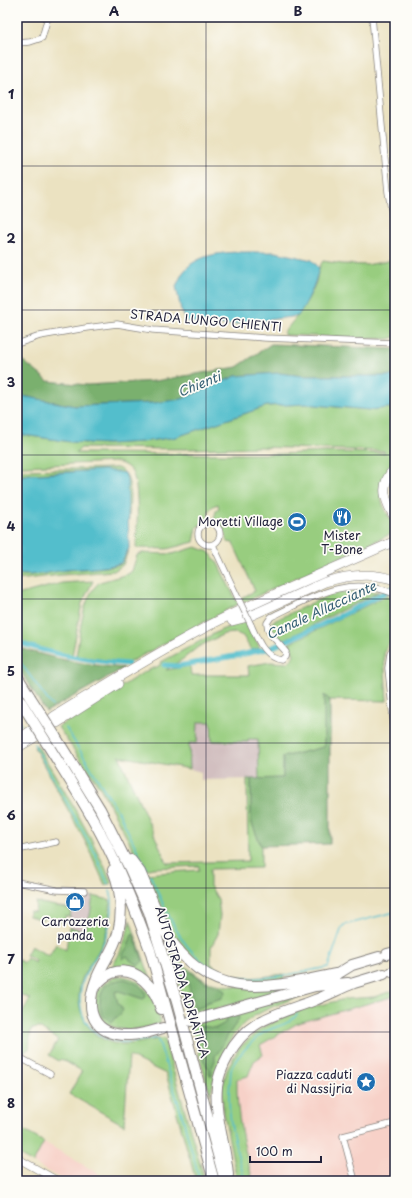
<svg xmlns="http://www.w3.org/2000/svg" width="412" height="1198" viewBox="0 0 412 1198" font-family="'Playpen Sans',sans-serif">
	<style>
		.built { fill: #f7d1c8 }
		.industrial { fill: #d2bfc0 }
		.green { fill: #98cd7f; stroke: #5d785d; fill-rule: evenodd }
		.forest { fill: #7ab06e; stroke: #4e6954 }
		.water { fill: #52becc; stroke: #3a7084 }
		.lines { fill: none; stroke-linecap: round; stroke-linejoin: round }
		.stream { stroke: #52becc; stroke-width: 1.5 }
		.canal { stroke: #52becc; stroke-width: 5 }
		.minor-casing { stroke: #86827e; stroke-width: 7 }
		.tertiary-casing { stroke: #86827e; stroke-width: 8 }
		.trunk-casing { stroke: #86827e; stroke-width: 10 }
		.motorway-casing { stroke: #86827e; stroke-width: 12 }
		.minor { stroke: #fff; stroke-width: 5.5 }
		.tertiary { stroke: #fff; stroke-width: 7 }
		.trunk { stroke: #fff; stroke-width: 9 }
		.motorway { stroke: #fff; stroke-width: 10 }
		.minor-bridge-casing { stroke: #86827e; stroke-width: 7; stroke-linecap: butt }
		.motorway-bridge-casing { stroke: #86827e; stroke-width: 12; stroke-linecap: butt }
		.minor-bridge { stroke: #fff; stroke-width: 5.5 }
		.motorway-bridge { stroke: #fff; stroke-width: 10 }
		.grid { fill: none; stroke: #22223b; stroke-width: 1; stroke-opacity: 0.55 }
		.labels { text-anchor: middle; stroke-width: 3.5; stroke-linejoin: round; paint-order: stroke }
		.street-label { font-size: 12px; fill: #22223b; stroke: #fdfcf7 }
		.poi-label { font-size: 12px; fill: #22223b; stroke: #fdfcf7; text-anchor: end }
		.water-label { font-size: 13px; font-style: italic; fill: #356075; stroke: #fdfcf7 }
		.neatline { fill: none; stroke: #22223b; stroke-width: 1.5 }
		.grid-label { font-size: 13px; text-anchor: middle; font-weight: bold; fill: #22223b }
	</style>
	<rect width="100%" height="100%" fill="#fdfcf7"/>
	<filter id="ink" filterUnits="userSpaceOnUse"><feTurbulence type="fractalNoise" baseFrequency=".025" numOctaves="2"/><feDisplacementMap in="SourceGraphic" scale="8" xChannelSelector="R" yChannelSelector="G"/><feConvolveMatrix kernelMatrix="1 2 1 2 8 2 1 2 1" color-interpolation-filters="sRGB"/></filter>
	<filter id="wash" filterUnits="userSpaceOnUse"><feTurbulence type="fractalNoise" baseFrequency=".012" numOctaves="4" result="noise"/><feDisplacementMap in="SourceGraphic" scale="16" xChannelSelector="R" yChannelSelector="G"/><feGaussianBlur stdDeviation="0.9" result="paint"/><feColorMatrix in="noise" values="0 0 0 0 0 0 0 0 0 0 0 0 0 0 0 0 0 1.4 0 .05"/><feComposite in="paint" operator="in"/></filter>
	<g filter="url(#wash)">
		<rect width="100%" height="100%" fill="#ebe2c1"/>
		<path class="built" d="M395,996V1181H253L241,1134L237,1095V1079L248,1076L254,1061L263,1055L260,1045L298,1023Z
			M44,1142L99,1174L95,1181H65L33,1163Z"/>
		<path class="industrial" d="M198,722H211L212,740L248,742V739H259V779L201,780V772L190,769L189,742H197Z
			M72,894L93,896L90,915L85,932L69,927Z"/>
		<path class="green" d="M394,260L395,337L389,339L284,335V332C297,317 309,301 316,282C318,274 318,268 323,261L342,264L366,265Z
			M305,404L370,410L395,407V462C377,479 376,494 388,515C391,520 395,526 395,532L244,602L241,598L255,591L233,543L227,542L226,535L224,533L223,527L214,519L216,511L219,509L218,504C209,507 208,511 208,520L197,527L194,542L167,549L136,548C137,530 140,487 132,472C128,466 123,464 116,462L23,466L17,468V434L71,442L107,444L141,442L176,437L267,406ZM259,447L384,451L385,453L326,452L281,454H229L76,453L81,448L185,449Z
			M117,468C122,470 124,471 127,476C132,485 129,517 128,529L126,493L104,470L61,472L38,474L29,473L17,477V473L25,470Z
			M196,547L209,552L217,562L238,604L128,663L76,656C80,635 82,595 100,582L128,574L132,571L137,555L142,553L172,554Z
			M129,548L123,565L114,571L61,575L17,580V574C34,577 50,571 67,570C86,568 103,569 121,564Z
			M93,581L82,603L72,656L34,646L17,640V595L62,583Z
			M353,591L379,592L314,624L313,626L281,641L272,629V622L280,618L331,594Z
			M386,596L395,601V638C388,643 385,647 384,655L387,701L330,700L325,696L324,747L283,757V778L259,779L258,739H248V742L212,741L211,722H198L197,743H189L190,769L119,756L167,863L248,861L247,779H251V821L261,846V868L210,869V886L218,899L220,915L218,934L211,947V964C219,969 230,975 239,977C253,979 269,976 283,974L284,979L255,983L234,981L201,967L189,956L170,932L146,874L199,870V866L153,868L144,870L101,789L58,727L144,672L159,666L161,662L221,630L246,621L260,648L251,650L243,636L236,633L224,634L198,647L183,659L166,670L190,666L191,675H249L248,666L270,662L287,663L292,659L294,654L289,646L290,643Z
			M37,745C64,790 91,834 112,883L105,885L87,845L34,747Z
			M93,896L110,900C111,917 107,935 99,950C93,961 85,970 81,982C73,1010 89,1041 119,1044C134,1045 150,1040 164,1038L205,1181H196L166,1074L129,1056L124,1125L69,1094L82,1071L61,1059L59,1061L49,1055L58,1040L39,1028L31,1029L29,1049L23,1052L17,1050V1011L23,1012L30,999L17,993V959L24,963L27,958L35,963L36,961L26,955L31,946L49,956L56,944L66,950L69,927L85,931L90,915Z
			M36,902L71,909L70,917L65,916V923L44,917L43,920L29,916V911L35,912Z
			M130,920L150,977C134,965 131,964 111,968C121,953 127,937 130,920Z
			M169,950C180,960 191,973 205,980C226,991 273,985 298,984L290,989L188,1016Z
			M121,976C146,978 156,1002 161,1023C148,1027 135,1031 121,1029C88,1024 86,982 121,976Z
			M395,990V996L298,1023L260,1045L263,1055L254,1061L248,1076L237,1079C236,1115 244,1147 253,1181H237L223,1109L222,1087L228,1067L239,1048L260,1029L290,1014L304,1009L345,999L374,997Z
			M307,993C286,1002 255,1011 239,1028C223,1045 216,1073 210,1095L191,1024Z
			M17,1127L44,1142L33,1163L17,1154Z"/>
		<path class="forest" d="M271,344L395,349V376H303L279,373L236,376L182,399L154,403L75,406L17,395V356L48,381L87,385L155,381L237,367Z
			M17,647C54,659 85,665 124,668L46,712L17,666Z
			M324,695L330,700V844L261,846L251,821V779L283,778V757L324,747Z
			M133,933L143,961L139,965L131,961L127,956L122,959C123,950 127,950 129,943C131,939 130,937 133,933Z
			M184,968L205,982L224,989L225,993L222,998L205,1003L204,1006L195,1009Z
			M125,979C133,982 146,986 146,997L143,999L119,991L115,992L118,1003L123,1010L119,1016L115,1018L114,1021L111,1022C109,1020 105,1018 103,1016C98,1008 99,992 106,985C112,981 118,980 125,979Z
			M237,1014L239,1018C236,1025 231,1030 227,1037C223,1043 221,1050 215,1056V1061L212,1068V1076L210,1075L204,1059L205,1055L197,1028L200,1026L216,1028L225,1023L227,1017Z"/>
		<path class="water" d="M275,252L312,260L319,268C315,285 308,301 298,316L228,325L187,322L181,310L176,286C179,281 181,274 185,270C204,247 248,253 275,252Z
			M279,373L303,376H395V407L370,410L305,404L267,406L176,437L141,442L107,444L71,442L17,434V395L75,406L154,403L182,399L236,376Z
			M104,470L125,473L127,480L129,548L121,563C103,569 85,568 66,570C50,572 33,577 17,574L18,477C28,474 30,474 40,474C61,473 82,471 104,470Z"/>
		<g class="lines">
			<path class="stream" d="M17,658L52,706
				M17,718L21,725
				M66,728L120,815L146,868
				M34,744L94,851L108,884
				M150,875C169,916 189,975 243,978C271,980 300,972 328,967L342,927L344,925L395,912
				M110,891C116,907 109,929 103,944C98,955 89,965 85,976C77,993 78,1017 93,1030C112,1047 132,1042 156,1038L159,1042L182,1115L200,1181
				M245,1181C236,1149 226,1116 230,1082C231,1077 230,1071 232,1067C237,1056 253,1040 263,1033C273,1026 291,1025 297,1014"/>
			<path class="canal" d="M17,642C53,655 90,661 128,664
				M164,665L178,666L240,655L271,648L340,616L393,588"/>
		</g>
	</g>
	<g filter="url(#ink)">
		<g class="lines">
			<g class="minor-casing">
				<path id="minor" d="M372,17L388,192L395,231
					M17,43L30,42L42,38L48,17
					M17,344L40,336L86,328L117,324L153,330L265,338L395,343
					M198 534a11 11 0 1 1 22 0a11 11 0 1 1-22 0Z
					M213,545L238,598
					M251,625C257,638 264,658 281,660L285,657L286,652L271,635L268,630L267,623L271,617C313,597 348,574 395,594
					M395,645L390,653L388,668L395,737
					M17,850L56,842
					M17,882L57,890L84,891
					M17,1056L50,1074
					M355,1181L343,1136L395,1123"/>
			</g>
			<g class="tertiary-casing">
				<path id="tertiary" d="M17,1158L58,1181"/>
			</g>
			<g class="trunk-casing">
				<path id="trunk" d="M395,468C378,485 385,501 395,518
					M232,621L248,617L325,582C347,575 372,572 395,580
					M53,717C105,685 156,653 210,625C271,594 333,569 395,541
					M57,723L118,684
					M17,740L32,730
					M17,748L37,736"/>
			</g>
			<g class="motorway-casing">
				<path id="motorway" d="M17,676L30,697
					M55,736L100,809L130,869L149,912L177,1002L225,1181
					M46,742C65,773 85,803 101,834C121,872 136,911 150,950L214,1181
					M131,860L140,872L166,933C210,1004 268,988 336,974
					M113,870C121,890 123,912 118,933C113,952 102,963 96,980C84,1011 93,1036 130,1035C142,1035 153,1031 163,1028
					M387,954L395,952
					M392,972L395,971
					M331,978L352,965L379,957
					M96,986C100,980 105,976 112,973C137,965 155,988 161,1009
					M191,1021L315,986L348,983
					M228,1175C226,1145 214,1117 217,1087C218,1077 223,1065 228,1056C247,1018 280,1014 315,1000C328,995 341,988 354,983C364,980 374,977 384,974"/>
			</g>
			<use href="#minor" class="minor"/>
			<use href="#tertiary" class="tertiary"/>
			<use href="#trunk" class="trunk"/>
			<use href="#motorway" class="motorway"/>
			<g class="minor-bridge-casing">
				<path id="minor-bridge" d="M238,598L251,625"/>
			</g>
			<g class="motorway-bridge-casing">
				<path id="motorway-bridge" d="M30,697L55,736
					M21,702L46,742"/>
			</g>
			<use href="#minor-bridge" class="minor-bridge"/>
			<use href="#motorway-bridge" class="motorway-bridge"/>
		</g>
	</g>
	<path class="grid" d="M206,17V1181M17,166H395M17,310H395M17,455H395M17,599H395M17,743H395M17,888H395M17,1032H395"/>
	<defs>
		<g id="restaurant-disc" transform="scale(1)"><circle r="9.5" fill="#1f6fb2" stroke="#fdfcf7"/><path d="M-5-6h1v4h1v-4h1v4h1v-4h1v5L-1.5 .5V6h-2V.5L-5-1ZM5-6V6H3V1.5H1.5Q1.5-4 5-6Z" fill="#fff"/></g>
		<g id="stadium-disc" transform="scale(1)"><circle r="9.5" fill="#1f6fb2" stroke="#fdfcf7"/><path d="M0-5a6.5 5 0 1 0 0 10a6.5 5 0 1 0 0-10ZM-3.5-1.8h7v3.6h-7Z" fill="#fff"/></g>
		<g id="shop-disc" transform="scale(1)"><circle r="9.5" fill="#1f6fb2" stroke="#fdfcf7"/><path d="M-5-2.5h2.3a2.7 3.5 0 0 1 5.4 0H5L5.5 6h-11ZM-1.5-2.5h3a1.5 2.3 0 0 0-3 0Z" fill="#fff"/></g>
		<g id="sight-disc" transform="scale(1)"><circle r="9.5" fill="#1f6fb2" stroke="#fdfcf7"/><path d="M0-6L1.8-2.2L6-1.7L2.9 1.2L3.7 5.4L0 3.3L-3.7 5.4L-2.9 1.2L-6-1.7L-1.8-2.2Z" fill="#fff"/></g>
	</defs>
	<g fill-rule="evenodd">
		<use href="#restaurant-disc" x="342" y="517"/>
		<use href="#stadium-disc" x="297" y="522"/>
		<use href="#shop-disc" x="75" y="902"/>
		<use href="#sight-disc" x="366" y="1082"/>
	</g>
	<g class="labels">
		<g class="street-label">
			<text transform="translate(206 321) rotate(5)" y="4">STRADA LUNGO CHIENTI</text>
			<text transform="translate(182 982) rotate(73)" y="4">AUTOSTRADA ADRIATICA</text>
		</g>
		<g class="poi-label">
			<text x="283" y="526">Moretti Village</text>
			<text x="342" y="540" text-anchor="middle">Mister<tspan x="342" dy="14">T-Bone</tspan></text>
			<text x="75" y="926" text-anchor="middle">Carrozzeria<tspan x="75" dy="14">panda</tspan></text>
			<text x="352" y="1079">Piazza caduti<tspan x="352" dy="14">di Nassijria</tspan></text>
		</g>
		<g class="water-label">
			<text transform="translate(199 384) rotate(-22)" y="5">Chienti</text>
			<text transform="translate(321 610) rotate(-25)" y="5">Canale Allacciante</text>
		</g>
	</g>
	<rect width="412" height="1198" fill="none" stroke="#fdfcf7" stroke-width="44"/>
	<path d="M250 1156v6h71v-6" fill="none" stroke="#22223b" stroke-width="2"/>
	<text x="256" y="1156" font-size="12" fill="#22223b" stroke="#fdfcf7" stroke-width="3" paint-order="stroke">100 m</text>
	<rect x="22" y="22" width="368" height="1154" class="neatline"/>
	<g class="grid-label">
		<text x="114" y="16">A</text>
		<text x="298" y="16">B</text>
		<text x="11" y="99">1</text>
		<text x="11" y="243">2</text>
		<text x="11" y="387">3</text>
		<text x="11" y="531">4</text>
		<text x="11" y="676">5</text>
		<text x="11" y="820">6</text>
		<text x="11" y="964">7</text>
		<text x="11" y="1108">8</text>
	</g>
</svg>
